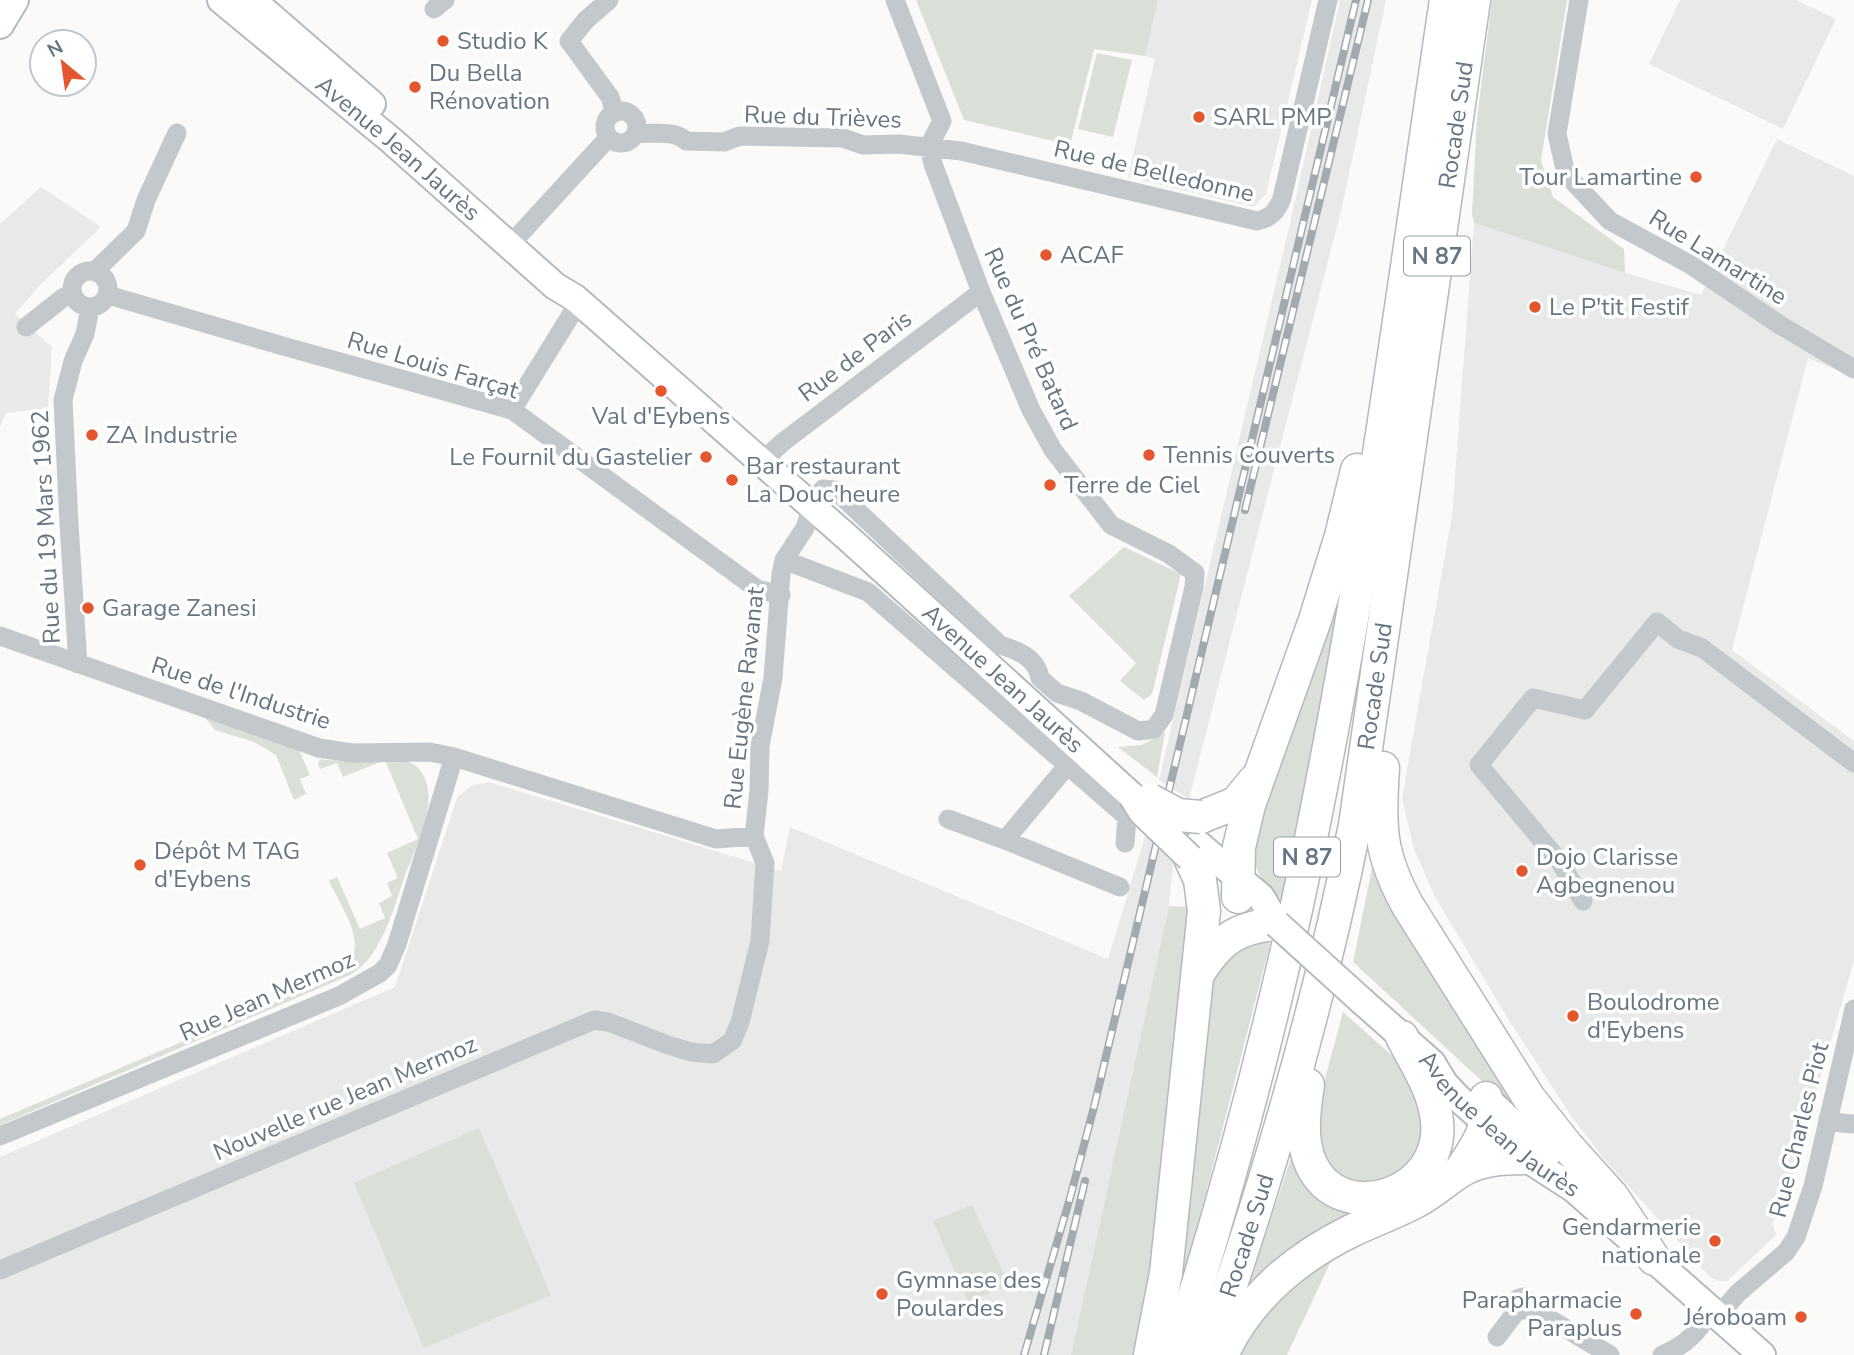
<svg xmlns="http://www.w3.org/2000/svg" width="1854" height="1355" viewBox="0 0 1854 1355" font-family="'Nunito Sans',sans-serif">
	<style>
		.built { fill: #e8e9e9 }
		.green { fill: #dadfd7 }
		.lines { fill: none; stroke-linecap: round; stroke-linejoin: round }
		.secondary-casing { stroke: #b3babf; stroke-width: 30 }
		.trunk-casing { stroke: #b4b9bd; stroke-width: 35 }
		.minor { stroke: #c3c8cc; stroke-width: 19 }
		.secondary { stroke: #fff; stroke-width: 26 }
		.trunk { stroke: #fff; stroke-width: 32 }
		.rail-casing { stroke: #a2aab0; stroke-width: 8 }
		.rail { stroke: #fff; stroke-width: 5; stroke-dasharray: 16; stroke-linecap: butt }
		.secondary-bridge-casing { stroke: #b3babf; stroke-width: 30; stroke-linecap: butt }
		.trunk-bridge-casing { stroke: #b4b9bd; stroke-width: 35; stroke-linecap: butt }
		.secondary-bridge { stroke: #fff; stroke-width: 26 }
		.trunk-bridge { stroke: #fff; stroke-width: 32 }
		.poi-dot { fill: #e4572e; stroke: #fff; stroke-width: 2.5 }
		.labels { text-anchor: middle; stroke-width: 7; stroke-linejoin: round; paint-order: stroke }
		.shield { fill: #fff; stroke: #939fa8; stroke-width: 2 }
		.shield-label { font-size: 23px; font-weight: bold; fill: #657683 }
		.poi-label { font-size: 24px; fill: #657683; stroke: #fff; text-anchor: start }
		.street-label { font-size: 24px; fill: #657683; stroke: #fff }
	</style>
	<rect width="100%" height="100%" fill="#fafaf8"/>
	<path class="built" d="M1158,0H1312L1266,194L1253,207L1128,177L1155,59L1145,56Z
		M1340,0H1386L1341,211L1189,799L1159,780L1290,223Z
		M1680,0H1796L1836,19L1783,129L1649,64Z
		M1777,139L1854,176V377L1808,358L1732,650L1854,741V960L1783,1209L1772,1223L1776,1235L1727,1281H1719L1710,1277L1605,1160L1571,1116L1507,1017L1435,897L1414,849L1402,798L1452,516L1474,223L1619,271L1701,295Z
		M41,187L101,227L41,284L15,314L52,347L48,408L6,413L0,427V224Z
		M489,782L781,871L790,827L1108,959L1147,830L1174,853L1169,906L1071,1355H0V1157L395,987L457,798L471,786Z"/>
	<path class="green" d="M916,0H1158L1145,56L1094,49L1070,145L964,120Z
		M1492,0H1567L1541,160L1553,197L1624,249L1625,273L1474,223L1472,214L1477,119Z
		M1097,53L1132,60L1113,137L1078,129Z
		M1361,507L1281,899C1249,869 1254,863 1255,822Z
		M1124,547L1181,574L1152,694L1144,700L1120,681L1136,663L1069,596Z
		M204,716L299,750L310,775L300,779L306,794L294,800L276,755L254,742L215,730Z
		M1165,732L1157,777L1118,747L1142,745Z
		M321,759C346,765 399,752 416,766C427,775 430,793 428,806C424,831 413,855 404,878C396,902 389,927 376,948C370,959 361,968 350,975L0,1125V1119L337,976C374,949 344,913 329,881L337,877L360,929L385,918L379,903L392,896L387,883L398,878L387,853L418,839L385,760L343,777L337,763L320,769L318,763Z
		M1373,863L1550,1144L1353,962Z
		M1169,906L1189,907L1150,1288L1137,1355H1071Z
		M1256,935L1270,944L1173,1321L1210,975Z
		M1343,1012L1396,1059L1422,1105L1426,1140L1401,1175L1366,1186L1335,1176L1317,1146L1316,1112Z
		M479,1128L551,1295L424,1348L354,1183Z
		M1292,1155L1383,1205L1247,1291Z
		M972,1205L1009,1285L968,1302L933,1221Z
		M1318,1258L1332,1259L1287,1355H1237L1264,1309Z"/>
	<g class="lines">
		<g class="secondary-casing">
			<g id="secondary">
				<path id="s1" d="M221,0L392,141L555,286L575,298L848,538L1132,796"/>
				<path d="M252,0L372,104"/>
				<path d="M0,25L15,0"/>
				<path d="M1198,844L1261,897L1277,924"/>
				<path id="s2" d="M1363,1002L1432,1063L1444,1083L1458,1098L1526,1158L1574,1189L1762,1355"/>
				<path d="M1488,1100L1547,1155"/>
			</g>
		</g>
		<g class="trunk-casing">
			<g id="trunk">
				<path d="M1383,768C1379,826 1379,854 1408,906L1529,1098L1567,1146L1612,1196L1654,1259"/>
				<path d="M1201,817L1236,803L1254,781"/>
				<path d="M1238,897L1239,847L1249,805L1315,620L1341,536L1357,470"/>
				<path d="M1198,974C1219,940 1237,927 1277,924"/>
				<path d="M1308,1085C1304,1110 1300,1140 1311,1164C1341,1229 1445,1194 1437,1121C1434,1090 1416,1064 1402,1037"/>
				<path d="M1460,1171C1476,1147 1491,1128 1486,1098"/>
				<path d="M1150,1355L1166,1273L1204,911L1200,880L1190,858"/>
				<path d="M1176,1355C1233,1174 1282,990 1318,803C1371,537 1406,268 1446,0"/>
				<path id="s3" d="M1207,1355C1268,1181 1319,1006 1355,825L1474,0"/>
				<path d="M1222,1355C1248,1298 1296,1258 1351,1231C1372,1221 1394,1213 1415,1202C1431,1194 1444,1182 1459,1172C1479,1159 1503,1158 1526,1158"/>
			</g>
		</g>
		<path class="minor" d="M609,0L586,20L569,41L610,97L615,113
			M895,0L942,121L929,146
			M1579,0L1557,134L1566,174L1610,221L1691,265L1780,325L1854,369
			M434,9L445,0
			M605 127a16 16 0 1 1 32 0a16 16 0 1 1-32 0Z
			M636,133C651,135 674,129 686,141L724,142L740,136L843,138L863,145L899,144L961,151L1257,221C1271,218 1277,211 1282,198L1328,0
			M509,246L609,137
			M72 289a18 18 0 1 1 36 0a18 18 0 1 1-36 0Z
			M95,271L136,231L146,200L177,133
			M108,295L283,346L512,410L757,589L781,595
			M26,327L64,297L73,296
			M512,410L579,302
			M761,462L783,442L981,292
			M784,560L868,592L1127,817L1125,843
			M0,636L319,748L352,753L430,752L454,757L716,839L754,836
			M78,664L69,524L63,400L73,361L85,334L90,308
			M1067,766L1005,840L1120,887
			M948,819L1005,840
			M1583,901L1560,862L1479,765L1533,698L1585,710L1657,622L1678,639L1702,648L1854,763
			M1828,1119L1841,1123L1854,1124
			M0,1136L339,996L380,973L388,965L397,944L454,757
			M0,1270L594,1020L608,1022L668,1045L691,1052L713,1054L732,1041L740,1022L760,941L765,863L754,836L759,791L760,746L773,678L781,574L784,560L805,528L812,506L823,489L835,490L1000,645C1017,650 1037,658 1040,678L1057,693L1081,701L1138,731L1154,729L1164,715L1194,587L1195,573L1169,554L1111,525L1053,450L1031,410L981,292L933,164L929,146
			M1528,1306L1523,1310L1519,1308L1517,1299L1523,1297L1529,1301L1528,1306L1610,1355
			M1719,1315L1738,1293L1786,1252L1796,1237L1813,1186L1854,1009
			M1497,1337L1518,1309
			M1662,1355C1686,1345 1699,1332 1711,1309"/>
		<use href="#secondary" class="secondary"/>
		<use href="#trunk" class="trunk"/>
		<g class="rail-casing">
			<path id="rail" d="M1245,510L1368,0
				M1024,1355L1070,1198L1094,1107L1356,0
				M1044,1355L1085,1181"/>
		</g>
		<use href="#rail" class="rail"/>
		<g class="secondary-bridge-casing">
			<path id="secondary-bridge" d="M1132,796L1142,812L1190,858
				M1277,924L1363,1002"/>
		</g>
		<g class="trunk-bridge-casing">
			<path id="trunk-bridge" d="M1150,800L1178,815L1201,817"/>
		</g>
		<use href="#secondary-bridge" class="secondary-bridge"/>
		<use href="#trunk-bridge" class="trunk-bridge"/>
	</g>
	<g class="poi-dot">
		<circle cx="443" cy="41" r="7"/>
		<circle cx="415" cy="87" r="7"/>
		<circle cx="1199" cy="117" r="7"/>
		<circle cx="1696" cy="177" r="7"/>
		<circle cx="1046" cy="255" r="7"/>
		<circle cx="1535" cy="307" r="7"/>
		<circle cx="661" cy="391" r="7"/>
		<circle cx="92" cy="435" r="7"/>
		<circle cx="1149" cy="455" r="7"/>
		<circle cx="706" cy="457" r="7"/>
		<circle cx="732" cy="480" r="7"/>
		<circle cx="1050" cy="485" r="7"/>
		<circle cx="88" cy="608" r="7"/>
		<circle cx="140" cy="865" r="7"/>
		<circle cx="1522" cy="871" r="7"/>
		<circle cx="1573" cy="1016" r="7"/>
		<circle cx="1715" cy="1241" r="7"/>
		<circle cx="882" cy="1294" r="7"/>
		<circle cx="1636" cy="1314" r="7"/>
		<circle cx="1801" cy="1317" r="7"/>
	</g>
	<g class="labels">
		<g class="shield">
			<rect x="1404" y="236.5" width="66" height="39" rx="5"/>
			<rect x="1274" y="837.5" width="66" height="39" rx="5"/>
		</g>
		<g class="shield-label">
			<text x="1437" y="264">N 87</text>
			<text x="1307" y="865">N 87</text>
		</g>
		<g class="poi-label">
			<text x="457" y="49">Studio K</text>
			<text x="429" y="81">Du Bella<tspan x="429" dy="28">Rénovation</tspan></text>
			<text x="1213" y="125">SARL PMP</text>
			<text x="1682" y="185" text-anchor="end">Tour Lamartine</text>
			<text x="1060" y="263">ACAF</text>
			<text x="1549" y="315">Le P'tit Festif</text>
			<text x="661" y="424" text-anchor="middle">Val d'Eybens</text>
			<text x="106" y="443">ZA Industrie</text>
			<text x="1163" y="463">Tennis Couverts</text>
			<text x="692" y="465" text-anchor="end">Le Fournil du Gastelier</text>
			<text x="746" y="474">Bar restaurant<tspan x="746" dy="28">La Douc'heure</tspan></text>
			<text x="1064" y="493">Terre de Ciel</text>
			<text x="102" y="616">Garage Zanesi</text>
			<text x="154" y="859">Dépôt M TAG<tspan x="154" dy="28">d'Eybens</tspan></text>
			<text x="1536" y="865">Dojo Clarisse<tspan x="1536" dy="28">Agbegnenou</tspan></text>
			<text x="1587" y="1010">Boulodrome<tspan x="1587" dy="28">d'Eybens</tspan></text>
			<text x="1701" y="1235" text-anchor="end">Gendarmerie<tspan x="1701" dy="28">nationale</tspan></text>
			<text x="896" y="1288">Gymnase des<tspan x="896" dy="28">Poulardes</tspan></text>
			<text x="1622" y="1308" text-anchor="end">Parapharmacie<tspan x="1622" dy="28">Paraplus</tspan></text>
			<text x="1787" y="1325" text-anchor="end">Jéroboam</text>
		</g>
		<g class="street-label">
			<text transform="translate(823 117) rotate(2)" y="8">Rue du Trièves</text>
			<text dy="8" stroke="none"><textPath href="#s3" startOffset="1258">Rocade Sud</textPath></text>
			<text dy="8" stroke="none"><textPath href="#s1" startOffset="231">Avenue Jean Jaurès</textPath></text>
			<text transform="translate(1154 171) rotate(13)" y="8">Rue de Belledonne</text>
			<text transform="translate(1718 257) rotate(32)" y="8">Rue Lamartine</text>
			<text transform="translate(1031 339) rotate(66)" y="8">Rue du Pré Batard</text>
			<text transform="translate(855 356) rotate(-37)" y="8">Rue de Paris</text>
			<text transform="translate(433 365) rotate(17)" y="8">Rue Louis Farçat</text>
			<text transform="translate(46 527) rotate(-93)" y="8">Rue du 19 Mars 1962</text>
			<text dy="8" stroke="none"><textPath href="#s1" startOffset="1036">Avenue Jean Jaurès</textPath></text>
			<text dy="8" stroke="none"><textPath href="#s3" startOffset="691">Rocade Sud</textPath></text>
			<text transform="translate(241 693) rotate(18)" y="8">Rue de l'Industrie</text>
			<text transform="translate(744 698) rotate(-84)" y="8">Rue Eugène Ravanat</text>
			<text transform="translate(267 996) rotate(-24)" y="8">Rue Jean Mermoz</text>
			<text transform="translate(345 1098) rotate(-23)" y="8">Nouvelle rue Jean Mermoz</text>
			<text dy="8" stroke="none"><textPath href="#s2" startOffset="184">Avenue Jean Jaurès</textPath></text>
			<text transform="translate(1799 1130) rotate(-76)" y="8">Rue Charles Piot</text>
			<text dy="8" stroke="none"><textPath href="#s3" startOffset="126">Rocade Sud</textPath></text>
		</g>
	</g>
	<g transform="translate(63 63) rotate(331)"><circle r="33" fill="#ffffff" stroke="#c1c8cd" stroke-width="2"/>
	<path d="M0-5L12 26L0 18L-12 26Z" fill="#e4572e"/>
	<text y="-10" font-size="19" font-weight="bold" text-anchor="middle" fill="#657683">N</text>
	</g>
</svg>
